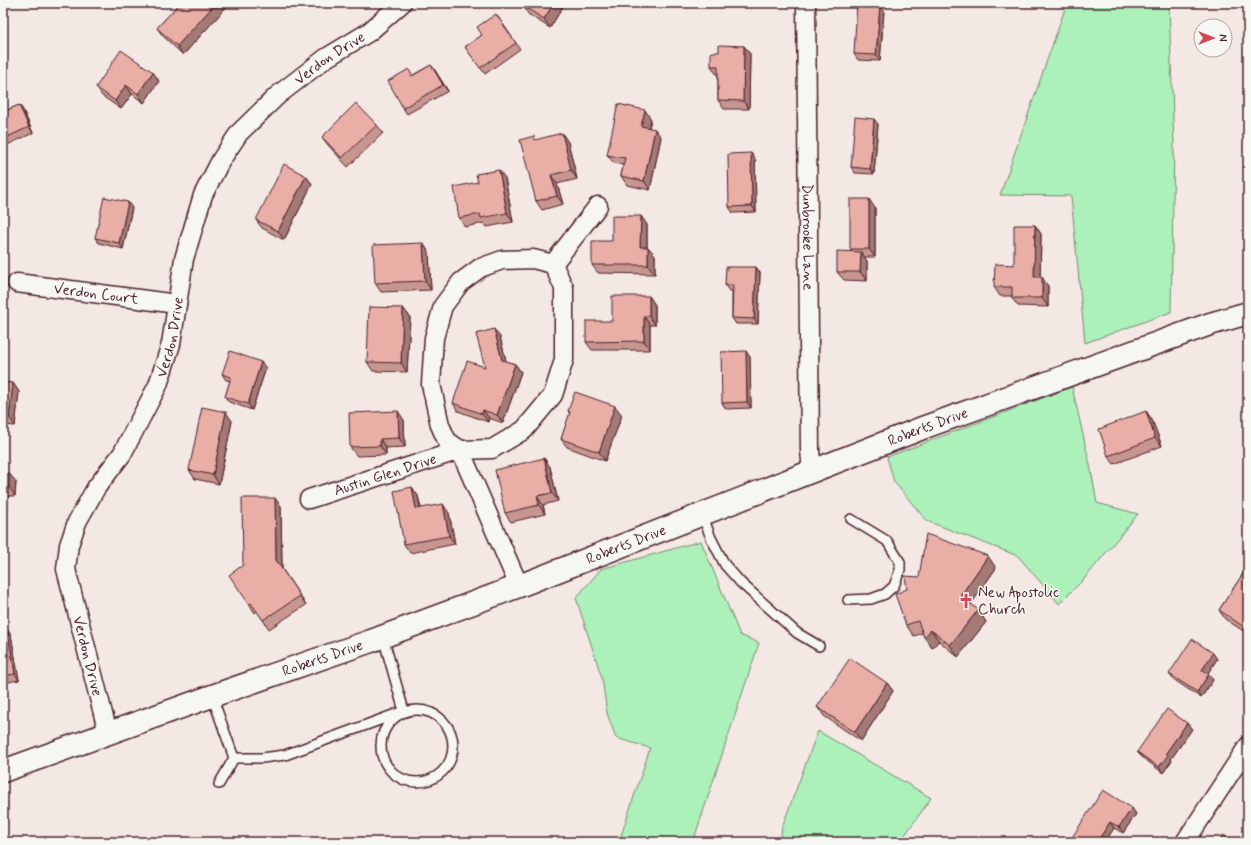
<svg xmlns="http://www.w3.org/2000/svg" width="1251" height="845" viewBox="0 0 1251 845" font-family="Mynerve,sans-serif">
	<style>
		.green { fill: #acf0ba; stroke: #7b8872 }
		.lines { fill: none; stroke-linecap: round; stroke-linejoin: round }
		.lane-casing { stroke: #4a1f2b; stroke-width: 12 }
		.street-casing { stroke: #4a1f2b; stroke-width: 21 }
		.secondary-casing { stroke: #4a1f2b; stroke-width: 25 }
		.lane { stroke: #f6f6f2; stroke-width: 9 }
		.street { stroke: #f6f6f2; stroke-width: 18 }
		.secondary { stroke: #f6f6f2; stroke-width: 22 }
		.wall { fill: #c89690; stroke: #4a1f2b }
		.shaded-wall { fill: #a37a75; stroke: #4a1f2b }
		.building { fill: #e9afa7; stroke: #4a1f2b }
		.labels { text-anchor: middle; stroke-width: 3; stroke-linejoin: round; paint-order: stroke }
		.street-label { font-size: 15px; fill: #4a1f2b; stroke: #f6f6f2 }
		.poi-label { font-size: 15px; fill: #4a1f2b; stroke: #f6f6f2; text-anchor: start }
	</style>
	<rect width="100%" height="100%" fill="#f3e8e3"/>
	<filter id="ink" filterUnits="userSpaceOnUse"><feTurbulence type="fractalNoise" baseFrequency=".025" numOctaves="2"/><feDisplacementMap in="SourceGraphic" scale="8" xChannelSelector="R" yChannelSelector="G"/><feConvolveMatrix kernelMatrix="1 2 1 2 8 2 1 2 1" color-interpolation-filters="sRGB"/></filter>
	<g filter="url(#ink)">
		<path class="green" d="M1067,3H1169L1174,145L1171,312L1085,343L1071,196L1000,195Z
			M1072,387L1090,465L1097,503L1138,514L1085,578L1059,604L1018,556L927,521L894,482L887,457Z
			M701,541L740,635L759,643L693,842H619L650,748L616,738L607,713L602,678L576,598L601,569Z
			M818,731L931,798L900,842H780L782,827Z"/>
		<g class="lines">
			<g class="lane-casing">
				<path id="lane" d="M702,514L711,538L725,565L741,583L797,633L819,646
					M848,600L871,599L885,594L894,586L900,570V562L887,541L851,519
					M212,696L234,758L219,784
					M381 746a36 36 0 1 1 72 0a36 36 0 1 1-72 0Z
					M234,758H262L285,755L404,711L383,637"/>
			</g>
			<g class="street-casing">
				<g id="street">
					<path id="s1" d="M806,3L810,451L812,470"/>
					<path d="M553,264L598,206"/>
					<path id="s2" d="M17,283L177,304"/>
					<path id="s3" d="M309,499L460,450L492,449L524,430L553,395L564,360V288L553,264L533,259L502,260L480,268L461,282L443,306L434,338L431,384L440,425L447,441L460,450L519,586"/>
					<path id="s4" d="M108,733L66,569L69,545L77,522L96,488L122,454L158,385L171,344L184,259L203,195L221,160L239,133L278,95L326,58L369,32L402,3"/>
					<path d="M1185,842L1248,746"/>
				</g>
			</g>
			<g class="secondary-casing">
				<g id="secondary">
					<path id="s5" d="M3,771L212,696L371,641L519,586L925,427L1210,324L1248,313"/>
				</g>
			</g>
			<use href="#lane" class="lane"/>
			<use href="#street" class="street"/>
			<use href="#secondary" class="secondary"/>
		</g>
		<path class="wall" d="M180,3H230L183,55L163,36L157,28Z
			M235,3H243L241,7Z
			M565,3L550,28L529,15L523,6Z
			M719,3H749V4L721,5Z
			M880,5L884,11L880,61L858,60L854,54Z
			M496,14L520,49L485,74L465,47L482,35Z
			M744,46L750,54L749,109H724L718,100V75H717L711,66L719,52Z
			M431,65L448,91L407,114L403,108L413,75Z
			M159,81L144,103L132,94L121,109L102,96L96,87Z
			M19,105L23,110L33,133L3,147V112Z
			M651,119L649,128L661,137L650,190L627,185L621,176L623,165L614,163L607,155Z
			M878,124L874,174L855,173L851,167Z
			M377,125L383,133L348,167L328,145L322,137Z
			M536,140L568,142L577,179L557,184L563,204L542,210L536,201Z
			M751,153L755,159L756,212L733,213L729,207Z
			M306,176L312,184L284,240L262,228L256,220Z
			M505,178L513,222L487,227L484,223L465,227L459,218Z
			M132,208L123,249L99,243L95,238Z
			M875,208V257H864L867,261V281L844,280L837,272L852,252L850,249Z
			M641,216L647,225V247L655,255V274L598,273L592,265L612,241Z
			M1035,225L1041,234L1040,277L1048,286V307L1018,306L1012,298V296H1000L994,287L1014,265Z
			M429,252L431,290L381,292L375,283Z
			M756,267L760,273L758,324H736L732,318V291H729L725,285Z
			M649,296L655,305V325H650V350H592L586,342L612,321Z
			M403,308L410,317L407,372L373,371L367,362Z
			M500,337L506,361L515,364L521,372L503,423L489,418L488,422L458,411L453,403L485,367Z
			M750,357L751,408L726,409L722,403Z
			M266,368L252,410L229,402L225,397L230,381L226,380L222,374Z
			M3,382L13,383L19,392L15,426L3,425Z
			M568,411L622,415L605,461L567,447L561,439L570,414Z
			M1146,411L1152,420L1162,446L1114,464L1108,456Z
			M404,420L405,447L386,448V455L357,456L350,447Z
			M232,421L219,484L195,479L189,470Z
			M544,458L550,467L558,501L543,505L545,514L511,522L505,513Z
			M3,473L16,482L15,496H8L7,531H3Z
			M412,487L418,496L421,508L449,513L455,544L410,553L404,544Z
			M281,506L282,569L306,605L269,629L257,611L255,613L249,604L243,565Z
			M1248,566V634L1225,619L1219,610Z
			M996,568L971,604L978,610L986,622L958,657L939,641L932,648L923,633L914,636L906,625L907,589L919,577Z
			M3,629L11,635L19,680L3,683Z
			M1217,659L1208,673L1213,680L1201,698L1173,679L1169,674Z
			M887,683L893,691L861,741L824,716L817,707Z
			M1192,729L1171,759L1172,760L1163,773L1142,757L1137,752Z
			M1103,790L1136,814L1123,833L1114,828L1105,842Z"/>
		<path class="shaded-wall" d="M216,3H230L183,55L177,46Z
			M238,3H243L241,7Z
			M554,3H565L550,28L544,19Z
			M880,5L884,11L880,61L876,55Z
			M744,46L750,54L749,109L743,101Z
			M431,65L435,70L448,91L443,85Z
			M153,72L159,81L144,103L138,94Z
			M126,85L132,94L121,109L115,101Z
			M19,105L23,110L33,133L29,127Z
			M645,110L651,119L647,135L641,126Z
			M874,119L878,124L874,174L870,169Z
			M655,129L661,137L650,190L644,181Z
			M562,133L568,142L577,179L571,170Z
			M751,153L755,159L756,212L752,206Z
			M499,170L505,178L513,222L507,213Z
			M551,175L557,184L563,204L557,196Z
			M306,176L312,184L284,240L278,231Z
			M869,199L875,208V257L869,249Z
			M128,202L132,208L123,249L119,243Z
			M641,216L647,225V255L640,247Z
			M1035,225L1041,234L1040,286L1034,277Z
			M423,243L429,252L431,290L425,281Z
			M648,247L655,255V274L648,265Z
			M861,252L867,261V281L860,272Z
			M756,267L760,273L758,324L754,319Z
			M1042,277L1048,286V307L1042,298Z
			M649,296L655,305V325L649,316Z
			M403,308L410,317L407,372L401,363Z
			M644,316L650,325V350L644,341Z
			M494,329L500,337L508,368L502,360Z
			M746,351L750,357L751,408L747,402Z
			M261,362L266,368L252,410L248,404Z
			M515,364L521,372L503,423L497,415Z
			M13,383L19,392L15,426L9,417Z
			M615,406L622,415L605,461L599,452Z
			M483,410L489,418L488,422L482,414Z
			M398,411L404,420L405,447L399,438Z
			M1146,411L1152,420L1162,446L1155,438Z
			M226,412L232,421L219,484L213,475Z
			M380,439L386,448V455L380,446Z
			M544,458L550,467L558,501L552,493Z
			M9,473L16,482L15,496L9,487Z
			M412,487L418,496L422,518L416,509Z
			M3,489L8,496L7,531L3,525Z
			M537,496L543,505L545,514L539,505Z
			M275,498L281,506L282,569L306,605L276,560Z
			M443,504L449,513L455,544L449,536Z
			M988,556L996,568L969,607L961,595Z
			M3,587L4,607L3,606Z
			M978,610L986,622L958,657L950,645Z
			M1248,620V633L1244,627Z
			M7,629L11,635L19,680L15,674Z
			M931,630L939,641L932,648L924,637Z
			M1213,653L1217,659L1206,676L1202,670Z
			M1209,674L1213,680L1201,698L1197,692Z
			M887,683L893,691L861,741L855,732Z
			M1187,723L1192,729L1171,759L1172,760L1163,773L1159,767L1166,753Z
			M1132,808L1136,814L1123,833L1119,827Z
			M1110,822L1114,828L1105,842H1097Z"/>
		<path class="building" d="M180,3H216L177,46L157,28Z
			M525,3H554L544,19L523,6Z
			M857,3L880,5L876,55L854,54Z
			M496,14L516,43L480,68L465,47L482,35L477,27Z
			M719,45L744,46L743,101L718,100V66H711V52H719Z
			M121,50L153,72L138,94L126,85L115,101L96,87Z
			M431,65L443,85L403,108L388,81L409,69L412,76Z
			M356,103L377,125L342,158L322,137Z
			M618,104L645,110L641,126L655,129L644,181L621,176L625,158L607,155Z
			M19,105L29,127L3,139V112Z
			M855,117L874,119L870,169L851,167Z
			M562,133L571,170L551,175L557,196L536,201L520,140L534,136L535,140Z
			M751,153L752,206L729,207L728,154Z
			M284,164L306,176L278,231L256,220Z
			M499,170L507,213L481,218L480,214L459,218L454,187L478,182L476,174Z
			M104,197L128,202L119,243L95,238Z
			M850,199H869V249H850Z
			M612,216H641L640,247H648V265H592V241H612Z
			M1014,225H1035L1034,277H1042V298H1012V287H994L995,264L1014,265Z
			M423,243L425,281L375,283L373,245Z
			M837,251L861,252L860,272H837Z
			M726,267H756L754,319L732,318L733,285H725Z
			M612,296H649V316H644V341L586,342V321H612Z
			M369,307L403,308L401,363L367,362Z
			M494,329L502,360L515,364L497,415L483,410L482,414L453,403L467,361L485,367L476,334Z
			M230,351L261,362L248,404L225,397L231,377L222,374Z
			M746,351L747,402L722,403L721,352Z
			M3,382L13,383L9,417H3Z
			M575,392L615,406L599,452L561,439L570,412L568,411Z
			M202,407L226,412L213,475L189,470Z
			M398,411L399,438L380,439V446L350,447L349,413Z
			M1146,411L1155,438L1108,456L1099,429Z
			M544,458L552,493L537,496L539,505L505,513L495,470Z
			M3,473H9V487H3Z
			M412,487L416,509L443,504L449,536L404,544L394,491Z
			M242,498H275L276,560L300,596L263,620L251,603L249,604L229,575L243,565Z
			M926,534L988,556L961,595L978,610L950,645L931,630L924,637L918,621L906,625L895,594L907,589L905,576L919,577Z
			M1248,566V620L1244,627L1219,610Z
			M3,629H7L15,674L3,676Z
			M1192,639L1213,653L1202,670L1209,674L1197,692L1169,674Z
			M850,658L887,683L855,732L817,707Z
			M1167,709L1187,723L1166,753L1168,755L1159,767L1137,752Z
			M1103,790L1132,808L1119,827L1110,822L1097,842H1069Z
			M1223,835L1235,842H1219Z"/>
	</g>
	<defs>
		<g id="church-bare" transform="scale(1.2)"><path d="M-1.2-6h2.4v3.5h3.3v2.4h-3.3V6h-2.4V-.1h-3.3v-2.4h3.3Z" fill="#d1495b" stroke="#f6f6f2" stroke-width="2.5" paint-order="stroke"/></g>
	</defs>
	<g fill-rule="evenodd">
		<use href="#church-bare" x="966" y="601"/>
	</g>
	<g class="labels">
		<g class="street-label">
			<text dy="5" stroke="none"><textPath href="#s4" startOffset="763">Verdon Drive</textPath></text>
			<text dy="5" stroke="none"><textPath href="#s1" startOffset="234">Dunbrooke Lane</textPath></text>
			<text dy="5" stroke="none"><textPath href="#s2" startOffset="80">Verdon Court</textPath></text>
			<text dy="5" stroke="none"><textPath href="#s4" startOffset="427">Verdon Drive</textPath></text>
			<text dy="5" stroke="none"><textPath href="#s5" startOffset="987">Roberts Drive</textPath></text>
			<text dy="5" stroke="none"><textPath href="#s3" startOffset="80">Austin Glen Drive</textPath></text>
			<text dy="5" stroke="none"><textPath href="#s5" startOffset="663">Roberts Drive</textPath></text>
			<text transform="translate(88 656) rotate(76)" y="5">Verdon Drive</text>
			<text dy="5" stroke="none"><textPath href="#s5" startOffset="339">Roberts Drive</textPath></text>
		</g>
		<g class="poi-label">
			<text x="978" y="597">New Apostolic<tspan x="978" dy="17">Church</tspan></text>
		</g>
	</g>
	<rect width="1251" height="845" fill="none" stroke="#f6f6f2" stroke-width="16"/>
	<rect x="8" y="8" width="1235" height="829" fill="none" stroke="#4a1f2b" stroke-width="1.5" filter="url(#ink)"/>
	<g transform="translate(1213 38) rotate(90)"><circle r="19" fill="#f6f6f2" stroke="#b1a0a2"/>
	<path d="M0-3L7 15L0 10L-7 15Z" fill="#d1495b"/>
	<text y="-6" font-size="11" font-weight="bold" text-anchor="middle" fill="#4a1f2b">N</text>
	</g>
</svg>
